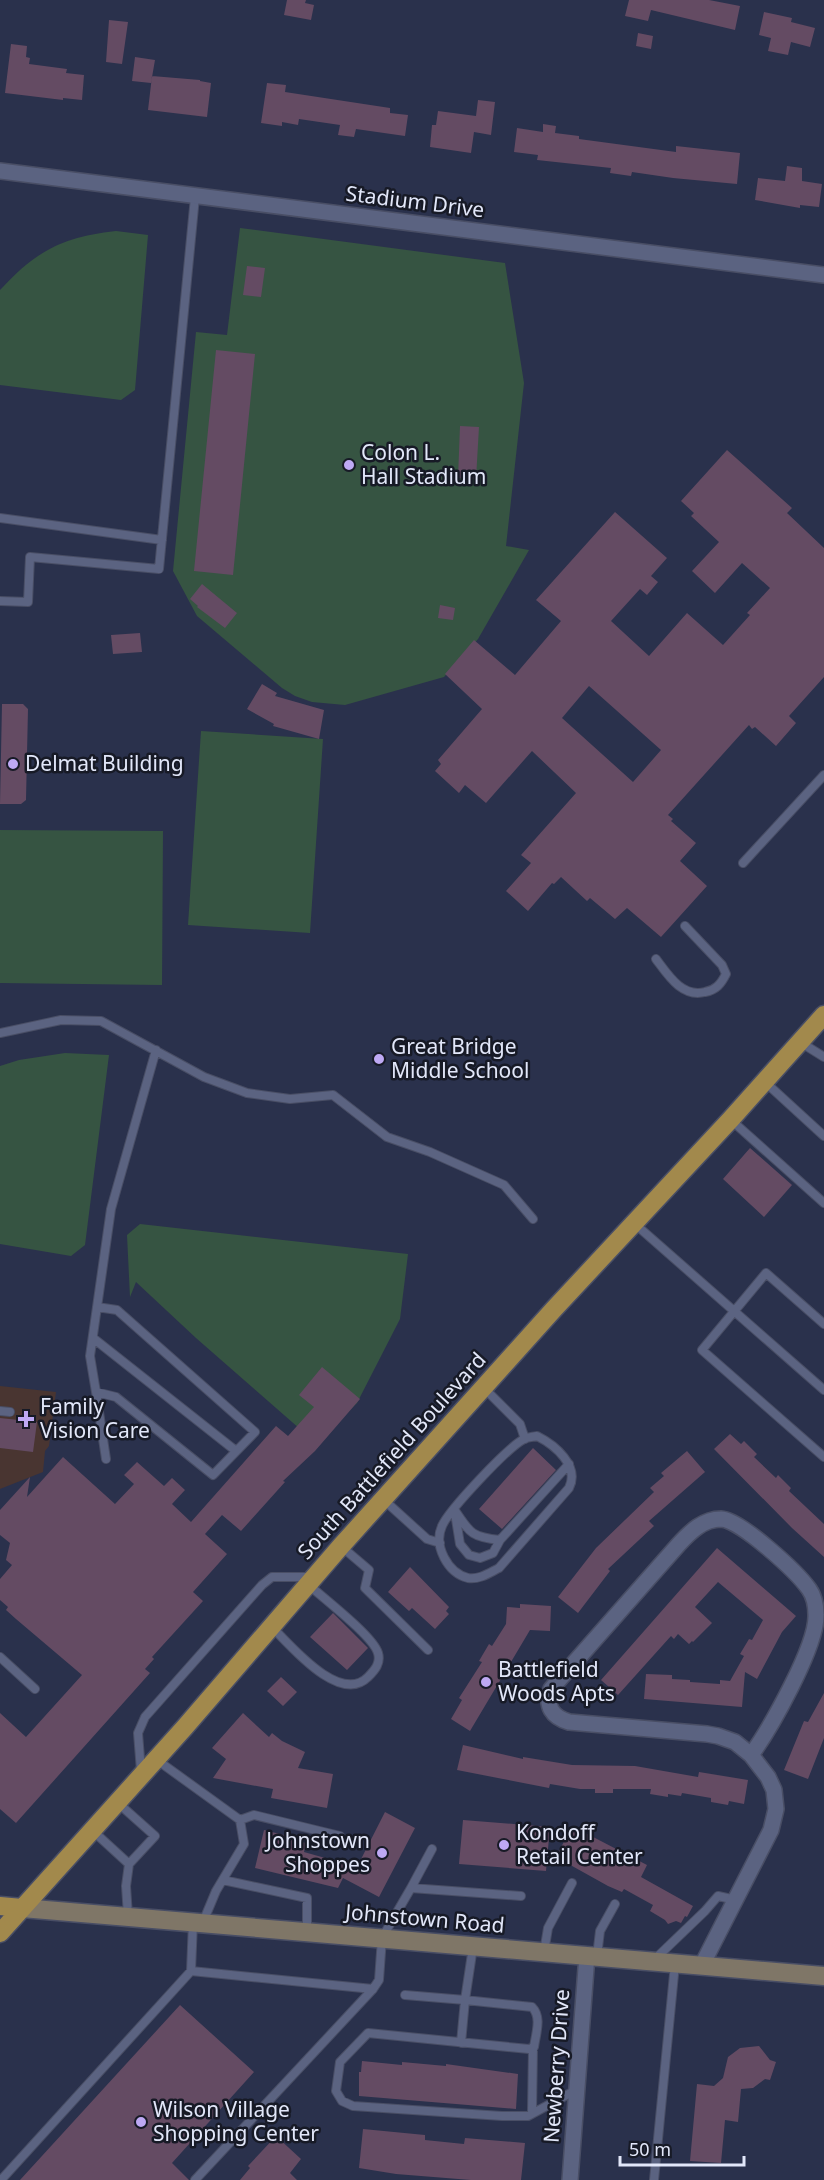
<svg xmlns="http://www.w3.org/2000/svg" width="824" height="2180" viewBox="0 0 824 2180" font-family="'Noto Sans',sans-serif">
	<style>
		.medical { fill: #493531 }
		.green { fill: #365442 }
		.building { fill: #644b63; fill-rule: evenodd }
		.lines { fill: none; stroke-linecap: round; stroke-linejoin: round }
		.lane-casing { stroke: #494e65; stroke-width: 10 }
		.street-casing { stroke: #494e65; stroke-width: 18 }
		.secondary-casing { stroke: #494e65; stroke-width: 21 }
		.primary-casing { stroke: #494e65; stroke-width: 21 }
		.lane { stroke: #5b6381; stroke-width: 8 }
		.street { stroke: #5b6381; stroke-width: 15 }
		.secondary { stroke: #7f7667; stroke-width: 18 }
		.primary { stroke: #a2894c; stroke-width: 18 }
		.poi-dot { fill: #bea9f4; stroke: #171a26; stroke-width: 2 }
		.labels { text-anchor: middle; stroke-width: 5; stroke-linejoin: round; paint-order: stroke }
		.street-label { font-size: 21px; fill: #e2e7f9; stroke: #171a26 }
		.poi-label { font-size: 21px; fill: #e2e7f9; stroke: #171a26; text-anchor: start }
	</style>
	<rect width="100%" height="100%" fill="#2a314c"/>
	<path class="medical" d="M0,1386L56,1392L49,1446L45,1451L43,1472L0,1489Z"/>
	<path class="green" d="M240,228L505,263L524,383L506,546L529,550L478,639L444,677L345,705L312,702L295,696L282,688L197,616L173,571L196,332L227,335Z
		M116,231L148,235L135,390L121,400L0,385V290L2,288C37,250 64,237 116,231Z
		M201,731L323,739L310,933L188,925Z
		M0,830L163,831L162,985L0,983Z
		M65,1053L109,1055L85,1245L71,1256L0,1244V1066L19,1060Z
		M140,1224L408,1254L400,1319L357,1403L316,1443L196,1338L136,1282L130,1297L127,1235Z"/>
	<path class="building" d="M287,0H306L305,3L314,5L311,20L284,15Z
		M629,0H709L740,6L735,30L651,10L648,21L625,16Z
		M764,12L792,18L791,22L815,28L810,47L791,42L788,55L768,51L771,38L759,35Z
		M109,20L128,22L122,64L106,62Z
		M638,33L653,36L651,49L636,46Z
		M11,44L27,46L26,57L30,58L29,64L67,69L66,73L84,75L82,100L63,98V100L5,93Z
		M135,57L155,60L151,83L132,81Z
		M152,76L200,80V81L211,83L207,117L148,110Z
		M267,83L286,85L285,92L390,108V113L408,115L405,136L356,129L354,137L338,135L340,125L299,119L298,125L282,122V126L261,123Z
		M478,100L495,102L491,135L474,132L471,153L430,147L432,125H436L438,111L476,116Z
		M543,124L556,126L555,133L579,136V139L676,152V146L740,153L737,184L673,178L632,172L631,176L610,173L611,168L537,160L538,155L514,152L517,128L543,132Z
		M787,166L802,168V181L822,184L819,207L800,205V208L755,200L758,178L785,181Z
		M247,266L265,268L261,297L243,295Z
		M216,350L255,354L233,575L194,571Z
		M460,426L479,427L476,479L458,478Z
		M727,450L792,508L787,513L824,548V677L789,716L796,723L776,746L755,727L752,729L749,725L668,815L673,819L671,821L696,843L680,861L707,886L661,937L627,908L615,919L590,898L587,901L561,877L554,884L552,883L528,911L506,891L531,863L521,855L576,793L532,751L486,803L465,785L459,793L435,771L441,764L438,760L482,709L445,674L474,640L515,675L561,621L536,600L615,512L667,558L651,576L658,582L647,595L640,589L611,621L649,656L687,613L723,645L750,615L747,613L770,588L742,563L715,593L692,571L719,542L691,516L694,513L681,501ZM589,686L661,750L633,782L562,718Z
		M202,584L237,613L225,628L197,607L198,606L190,599Z
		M440,605L455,608L453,620L438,618Z
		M140,633L142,652L113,654L111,635Z
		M262,684L277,693L275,696L324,710L319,739L273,726L274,724L247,709Z
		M2,704H23L28,709L26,800L21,804H0Z
		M750,1148L792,1185L764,1217L723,1179Z
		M322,1367L360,1399L315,1451L283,1481L285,1482L241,1531L222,1515L205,1534L227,1554L193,1592L203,1601L152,1657L154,1659L145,1669L150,1673L16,1823L0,1809V1713L26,1737L82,1675L16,1619L6,1610L8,1607L0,1600V1579L12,1565L6,1560L10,1543L0,1535V1510L30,1477L27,1497L63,1457L115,1504L134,1484L124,1475L137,1462L164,1486L172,1478L185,1490L172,1504L191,1522L276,1426L288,1436L314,1407L299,1395Z
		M0,1418L37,1422L33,1452L0,1448Z
		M730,1434L741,1444L744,1441L757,1454L754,1457L776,1478L778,1475L791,1488L789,1491L824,1524V1557L792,1528L714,1449Z
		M533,1448L556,1470L502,1529L479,1509Z
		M687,1451L705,1472L649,1521L654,1526L608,1569L610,1571L578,1613L558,1597L596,1548L654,1492L650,1488L664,1476L661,1473Z
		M717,1548L796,1616L782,1632L757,1679L745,1672L742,1707L644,1699L646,1674L672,1675V1679L690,1680V1682L720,1684V1680L730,1681L744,1656L740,1654L749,1639L752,1640L763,1620L718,1582L695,1607L712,1623L693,1642L692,1641L689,1644L678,1634L674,1639L671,1636L618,1695L601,1680Z
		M410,1567L449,1607L446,1611L449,1614L435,1629L412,1608L409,1611L388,1592Z
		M520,1604L551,1606L550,1631L530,1630L470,1731L451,1719L462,1700L459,1698L482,1662L479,1661L489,1644L492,1646L506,1624L507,1607L520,1608Z
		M333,1613L368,1648L347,1670L310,1637Z
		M281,1677L297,1692L283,1706L267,1691Z
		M824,1693V1738L808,1779L784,1770L804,1721L808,1722Z
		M243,1713L269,1737L272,1733L282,1741L305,1752L298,1768L333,1774L327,1808L271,1798L273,1789L213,1778L226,1759L212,1748Z
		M463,1745L523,1759V1757L572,1765L635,1766L698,1777L699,1772L748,1780L744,1804L729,1801L728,1805L711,1802V1798L682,1793L681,1796L668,1794V1797L650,1794L651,1789H613V1793H595V1789H580L550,1784L549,1788L457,1770Z
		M385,1812L415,1828L379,1897L343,1878L338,1888L255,1868L264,1830L296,1838L295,1840L306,1843L304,1852L357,1867Z
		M463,1820L550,1827L546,1871L459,1864Z
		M572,1826L647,1865L641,1877L693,1906L687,1917L685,1916L681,1923L676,1921L668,1924L665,1920L650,1911L653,1905L624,1889L622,1892L608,1886L556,1857Z
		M180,2005L254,2072L172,2163L189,2180H20Z
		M759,2046L770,2060L776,2062L770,2080L765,2079L753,2088L741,2089L738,2122L725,2120L721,2163L690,2161L697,2084L714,2086L723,2078L728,2057L740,2048Z
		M362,2061L402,2065V2062L446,2066V2064L518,2074L516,2109L359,2096V2072H361Z
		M363,2129L425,2135V2140L464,2144L465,2138L525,2143L521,2180H471L396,2174L359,2168Z
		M276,2136L301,2159L290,2173L297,2180H240L250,2168L248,2166Z"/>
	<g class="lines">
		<g class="lane-casing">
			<path id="lane" d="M0,518L162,540
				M0,601L28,602L30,557L159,569L195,197
				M743,863L824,775
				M656,959C668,975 682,998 705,992C716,990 721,984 726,974L722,965L685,926
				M0,1033L61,1020L101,1021L204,1077L247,1093L290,1099L333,1095L387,1137L430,1152L504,1185L533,1219
				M800,1042L824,1057
				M765,1082L824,1136
				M731,1120L824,1203
				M635,1224L824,1390
				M97,1307L117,1310L255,1432L213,1475L116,1397L96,1392L90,1356L111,1209L156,1050
				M824,1324L766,1273L702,1350L824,1457
				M93,1338L236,1451
				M483,1387L520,1424L525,1439
				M96,1392L106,1459
				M0,1411L10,1412
				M537,1436C555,1445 580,1466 569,1488L499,1568C489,1573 479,1580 468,1578C448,1573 433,1546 442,1526C449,1510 507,1448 524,1439C528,1437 533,1437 537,1436Z
				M384,1500L427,1539L440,1543
				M454,1509C470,1533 471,1537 500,1540L569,1464
				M455,1513L460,1544L469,1555L480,1558L493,1553L500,1540
				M342,1547L369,1570L365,1588L428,1650
				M272,1627C291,1646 340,1705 368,1677C375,1670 381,1663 378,1653C373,1636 323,1598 309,1585
				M0,1657L35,1689
				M157,1760L240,1820L244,1844L216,1891L203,1922
				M141,1771L138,1733L145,1717L262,1585L272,1577H311
				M118,1803L155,1836L129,1864L126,1886L128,1916
				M240,1820L254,1815L340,1836
				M93,1831L129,1864
				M223,1880L307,1898V1931
				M411,1888L432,1849
				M473,1947L465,2000L532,2007C542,2017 536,2033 534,2047L529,2049L368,2033L340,2062L336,2091L342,2101L353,2106L502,2116H528L576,2090
				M544,1952L548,1928L572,1883
				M597,1956L600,1931L615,1904
				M654,1960L705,1911L718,1896L736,1900
				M191,1971L373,1989
				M405,1995L465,2000L461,2043
				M532,2113L533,2047
				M1,2180L191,1971L193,1922
				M195,2180L373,1989L379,1980L382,1938L411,1888L521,1896
				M654,2180L675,1964"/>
		</g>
		<g class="street-casing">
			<path id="street" d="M0,171L824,275
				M702,1965L771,1830L776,1809L774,1790L768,1777L751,1755L735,1742L718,1736L707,1734L569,1722C552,1717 545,1706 551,1689L679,1544C690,1532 703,1519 721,1519C741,1520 797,1572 809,1589C814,1596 816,1607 816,1615C817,1646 770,1729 751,1755
				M570,2180L587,1955"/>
		</g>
		<g class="secondary-casing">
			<path id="secondary" d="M22,1908L824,1976"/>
		</g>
		<g class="primary-casing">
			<path id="primary" d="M0,1906L22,1908
				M0,1933L185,1727L341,1546L554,1309L731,1119L824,1015"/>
		</g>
		<use href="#lane" class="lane"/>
		<use href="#street" class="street"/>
		<use href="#secondary" class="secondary"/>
		<use href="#primary" class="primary"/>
	</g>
	<g class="poi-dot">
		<circle cx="349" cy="465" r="6"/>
		<circle cx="13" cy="764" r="6"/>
		<circle cx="379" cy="1059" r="6"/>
		<path d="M23 1410h6v6h6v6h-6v6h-6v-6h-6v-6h6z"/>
		<circle cx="486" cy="1682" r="6"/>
		<circle cx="504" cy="1845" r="6"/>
		<circle cx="382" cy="1853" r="6"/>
		<circle cx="141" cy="2122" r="6"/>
	</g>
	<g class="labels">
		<g class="street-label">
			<text transform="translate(415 202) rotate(7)" y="7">Stadium Drive</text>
			<text transform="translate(392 1456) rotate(-48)" y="7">South Battlefield Boulevard</text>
			<text transform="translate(425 1919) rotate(5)" y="7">Johnstown Road</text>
			<text transform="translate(557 2066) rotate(-86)" y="7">Newberry Drive</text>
		</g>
		<g class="poi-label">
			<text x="361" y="460">Colon L.<tspan x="361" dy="24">Hall Stadium</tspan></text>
			<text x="25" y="771">Delmat Building</text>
			<text x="391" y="1054">Great Bridge<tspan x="391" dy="24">Middle School</tspan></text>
			<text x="40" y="1414">Family<tspan x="40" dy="24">Vision Care</tspan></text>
			<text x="498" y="1677">Battlefield<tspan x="498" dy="24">Woods Apts</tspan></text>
			<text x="516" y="1840">Kondoff<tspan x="516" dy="24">Retail Center</tspan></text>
			<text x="370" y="1848" text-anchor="end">Johnstown<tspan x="370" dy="24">Shoppes</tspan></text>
			<text x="153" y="2117">Wilson Village<tspan x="153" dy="24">Shopping Center</tspan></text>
		</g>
	</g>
	<path d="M620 2156v9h124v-9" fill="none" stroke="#e2e7f9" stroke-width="3"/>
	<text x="629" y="2156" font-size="18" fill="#e2e7f9" stroke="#171a26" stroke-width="4.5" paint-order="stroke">50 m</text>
</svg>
